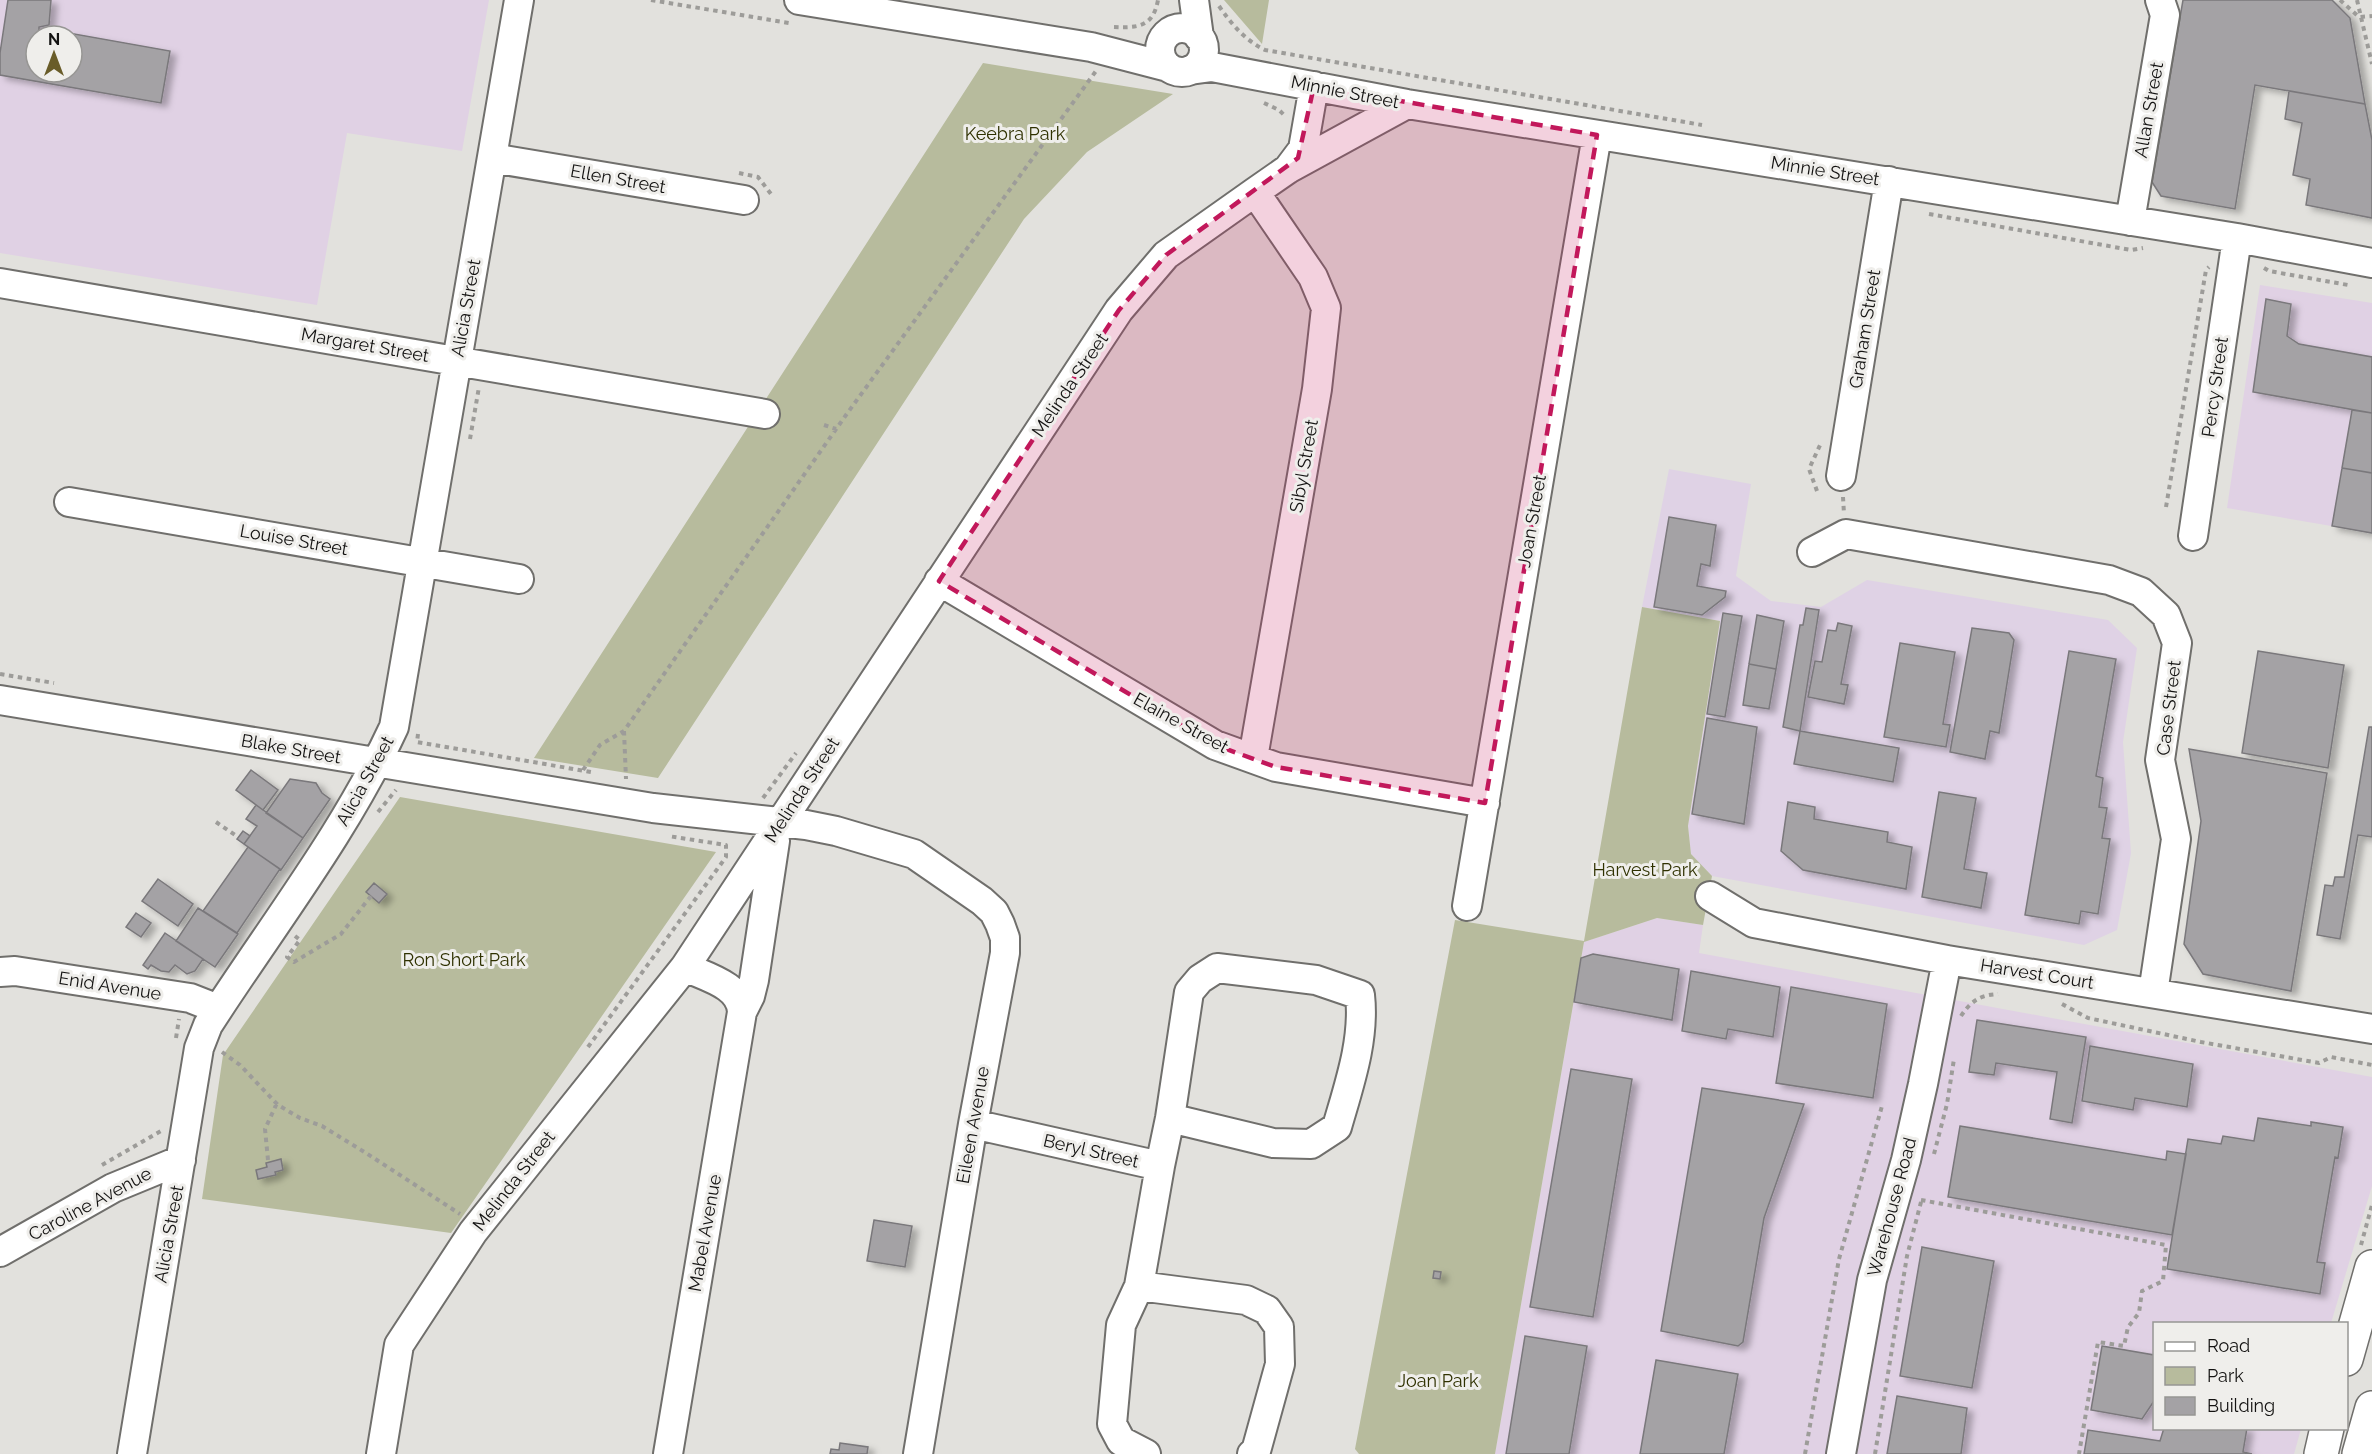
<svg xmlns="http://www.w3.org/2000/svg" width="2372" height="1454" viewBox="0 0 2372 1454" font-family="Raleway,sans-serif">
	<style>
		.commercial { fill: #e0d1e4; fill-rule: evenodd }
		.industrial { fill: #dfd2e5 }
		.green { fill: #b7bb9d }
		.building { fill: #a4a2a5; stroke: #7a787b; stroke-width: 1.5; filter: url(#shadow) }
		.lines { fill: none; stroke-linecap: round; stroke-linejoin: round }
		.minor-casing { stroke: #706f6c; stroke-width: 32 }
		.major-casing { stroke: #706f6c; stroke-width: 36 }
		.path { stroke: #9d9c99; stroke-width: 4; stroke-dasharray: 4.5 4.5; stroke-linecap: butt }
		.minor { stroke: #fff; stroke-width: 28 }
		.major { stroke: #fff; stroke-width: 33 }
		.marked { fill: #c2185b; fill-opacity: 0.2; stroke: #c2185b; stroke-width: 4.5; stroke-dasharray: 12 8; stroke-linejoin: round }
		.labels { text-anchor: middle; stroke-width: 6; stroke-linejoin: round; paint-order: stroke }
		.street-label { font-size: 18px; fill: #141312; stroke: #efeeeb }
		.park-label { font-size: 18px; fill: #2f3100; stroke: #efeeeb }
	</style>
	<defs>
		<filter id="shadow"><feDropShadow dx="6" dy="4" stdDeviation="3" flood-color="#0004"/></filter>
	</defs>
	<rect width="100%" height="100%" fill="#e2e1dd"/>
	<path class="commercial" d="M0,0H489L462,151L347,133L317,305L0,253ZM36,36H72V72H36Z
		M2260,285L2372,303V533L2227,508Z
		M1657,918L1703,925L1699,953L2372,1077V1186L2331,1323L2154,1324V1428L2301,1429L2294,1454H1495L1584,942Z"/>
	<path class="industrial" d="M1669,469L1751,484L1736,576L1771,601L1821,607L1867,580L2108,620L2137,648L2123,742L2131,853L2117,930L2084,945L1712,876L1691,854L1688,826L1720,621L1642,607Z"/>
	<path class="green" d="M1224,0H1269L1262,44Z
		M983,63L1173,94L1087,152L1024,219L658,778L534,758Z
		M1642,607L1720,621L1688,826L1691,854L1712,876L1703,925L1657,918L1584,942L1495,1454H1359L1355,1449L1455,920L1584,941Z
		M400,797L716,852L451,1233L202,1199L223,1055Z"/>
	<path class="building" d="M8,0H51L49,25L39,27V33L33,38L36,42V72H72V36H68L69,33L170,51L161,103L0,75V53Z
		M2183,0H2332L2350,18L2365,104L2255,85L2235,209L2161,196L2152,182Z
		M2289,91L2365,104L2372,140V218L2306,205L2310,179L2293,175L2302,123L2285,119Z
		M2266,299L2291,304L2287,336L2299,344L2372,357V413L2253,392Z
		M2352,410L2372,413V473L2342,468Z
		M2342,468L2372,473V533L2332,526Z
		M1669,517L1716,525L1710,566L1701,564L1697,586L1726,591L1725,597L1702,615L1654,607Z
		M1806,608L1819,610L1800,731L1783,727L1800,625H1803Z
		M1723,613L1742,616L1725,717L1707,714Z
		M1757,615L1784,621L1776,669L1749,664Z
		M1838,623L1852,626L1841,684L1848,685L1844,704L1808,697L1815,661L1822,662L1828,630L1836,631Z
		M1972,628L2009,633L2014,640L1999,733L1990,731L1985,759L1950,752Z
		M1900,643L1955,652L1943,724L1950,725L1946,747L1884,737Z
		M2069,651L2116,659L2096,776L2103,778L2099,807L2107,808L2102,838L2110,839L2098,914L2081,911L2079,924L2025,915Z
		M2258,651L2344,665L2328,768L2242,753Z
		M1749,664L1776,669L1769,709L1743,705Z
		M1707,718L1757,727L1744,824L1692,814Z
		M2369,727H2372V837L2358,835L2340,939L2317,935L2325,885L2333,886L2335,877H2344Z
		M1800,731L1899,748L1893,782L1794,764Z
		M2189,749L2327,773L2291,991L2203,974L2184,944L2201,821Z
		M251,770L278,790L263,810L236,790Z
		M290,779L316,783L322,793L330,799L303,838L266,813Z
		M1939,792L1976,798L1964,869L1987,873L1981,908L1922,897Z
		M1788,802L1815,807L1814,819L1888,832L1887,842L1912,847L1906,889L1803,870L1781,851Z
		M256,805L303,838L281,870L244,844L257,826L246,819Z
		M243,831L250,836L244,844L237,839Z
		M248,847L280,869L237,933L203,911Z
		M158,879L193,904L178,926L142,901Z
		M374,883L387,894L379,903L366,892Z
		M198,908L238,934L215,967L176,941Z
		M136,913L151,923L141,937L126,927Z
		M165,933L203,959L195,971L187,974L175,965L169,972L161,971L151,965L148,969L143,965Z
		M1593,954L1679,969L1672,1020L1574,1002L1581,958Z
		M1691,971L1780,987L1773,1037L1728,1029L1726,1039L1682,1031Z
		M1791,987L1887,1004L1873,1098L1776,1083Z
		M1977,1020L2086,1037L2072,1123L2050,1119L2057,1072L1996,1063L1994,1075L1969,1072Z
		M2090,1046L2193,1064L2187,1107L2135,1098L2133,1110L2082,1101Z
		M1571,1069L1632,1079L1593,1317L1530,1307Z
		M1702,1088L1804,1104L1764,1218L1743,1342L1738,1346L1661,1331Z
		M2258,1118L2311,1126V1122L2343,1127L2338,1158L2335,1157L2317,1262L2325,1263L2320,1294L2167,1269L2188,1139L2221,1144L2223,1136L2254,1141Z
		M1960,1126L2166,1160L2167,1151L2186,1154L2172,1235L1948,1197Z
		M281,1159L283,1170L275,1172L276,1175L258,1179L256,1170L267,1167L266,1163Z
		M874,1220L912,1226L905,1267L867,1261Z
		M1922,1247L1994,1261L1972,1388L1900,1376Z
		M1434,1271L1441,1272L1440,1279L1433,1278Z
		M1525,1336L1587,1346L1569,1454H1506Z
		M2102,1346L2154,1355V1401L2142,1419L2091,1410Z
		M1656,1360L1738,1374L1724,1454H1640Z
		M1897,1396L1967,1408L1961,1454H1887Z
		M2164,1428H2247L2243,1452L2252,1454H2084L2088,1430L2160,1441Z
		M840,1443L868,1447L867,1454H830L831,1449L839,1450Z"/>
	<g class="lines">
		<g class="minor-casing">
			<path id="minor" d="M799,0L1091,47L1168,67
				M1194,0L1199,37
				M1160 50a22 22 0 1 1 44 0a22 22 0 1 1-44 0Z
				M1190,70L1212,67L1407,104L2237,238L2372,263
				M492,158L744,200
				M1288,169L1303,149L1314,86
				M2130,221L2165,15L2160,0
				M0,283L765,414
				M1841,476L1889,181
				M69,502L519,579
				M2193,536L2237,238
				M1812,552L1846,534L2109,580L2141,592L2166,615L2177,643L2160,760L2176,839L2153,993
				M939,581L1215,745L1276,767L1485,803
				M0,700L653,808L806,825L836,831L914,854L982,901L994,912L1000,924L1005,938V953L973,1124L918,1454
				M1253,758L1317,389L1326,308L1313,277L1255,192
				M1710,896L1754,923L1947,960L2372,1029
				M1467,906L1597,135
				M0,972L15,971L190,998L218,1009
				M742,1012L750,996L754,980L775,841
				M973,1124L1160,1166L1139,1286L1121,1325L1112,1424L1121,1441L1146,1454
				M1160,1166L1170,1118L1189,992L1200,979L1217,968L1316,980L1360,995C1365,1040 1349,1085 1337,1127L1311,1144L1273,1143L1170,1118
				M0,1252L113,1188L181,1160
				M1139,1286L1246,1300L1267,1310L1279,1327L1280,1364L1256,1451L1252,1454
				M132,1454L199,1048L208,1025C271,927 345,833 394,727L519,0
				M381,1454L399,1345L473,1232L685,967L1119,310L1166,255L1255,192L1288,169L1407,104
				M668,1454L742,1012C741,985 706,977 685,967
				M1841,1454L1872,1280L1906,1160L1923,1084L1947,960"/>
		</g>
		<g class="major-casing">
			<path id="major" d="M2346,1359L2372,1267
				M2321,1454L2327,1428
				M2359,1454L2372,1408"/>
		</g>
		<path class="path" d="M651,0L789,23
			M2340,0L2359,17L2372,16
			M2357,0L2372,64
			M1219,6C1232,25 1245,40 1265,50L1702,125
			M1114,27C1138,28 1153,27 1158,0
			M1264,103L1279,110L1285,116
			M739,173L758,177L771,194
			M1929,214L2131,250L2143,248
			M2264,268L2269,271L2348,285
			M824,425L836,429
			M470,439L479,387
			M1817,491L1809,469L1821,443
			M1843,497L1844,514
			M2166,507L2206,270L2209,267
			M0,674L54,683
			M624,731L626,779
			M418,734L417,742L591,772
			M583,770L600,745L624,731L846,415L1096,71
			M763,798L796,753
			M378,812L396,790
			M216,822L238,837
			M295,936L300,940L287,957L294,962L341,934L371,896
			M2062,1004L2088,1018L2201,1042L2319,1063L2331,1057L2372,1065
			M1961,1016C1971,1001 1980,995 1998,994
			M176,1038L179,1019
			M588,1047L726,857V845L668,836
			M222,1052L240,1065L278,1105L300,1118L322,1126L366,1153L460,1214
			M1934,1154L1947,1104L1954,1059
			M268,1160L265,1129L277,1103
			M102,1165L161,1131V1129
			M1921,1200L2166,1245L2163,1281L2142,1291L2139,1313L2128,1327L2124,1346L2098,1342L2079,1454
			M2361,1245L2372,1205
			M1805,1454L1839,1259L1882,1106
			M1875,1454L1907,1256L1921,1202"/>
		<use href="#minor" class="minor"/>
		<use href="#major" class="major"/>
	</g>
	<path class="marked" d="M1314,86L1597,135L1485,803L1276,767L1215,745L939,581L1119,310L1166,255L1298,158Z"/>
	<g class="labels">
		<g class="street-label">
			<text transform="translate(1345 92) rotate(11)" y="6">Minnie Street</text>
			<text transform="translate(2149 110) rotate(-80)" y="6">Allan Street</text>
			<text transform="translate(1825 171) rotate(9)" y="6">Minnie Street</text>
			<text transform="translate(618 179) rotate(10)" y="6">Ellen Street</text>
			<text transform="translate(466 308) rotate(-80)" y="6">Alicia Street</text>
			<text transform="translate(1865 329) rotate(-81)" y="6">Graham Street</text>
			<text transform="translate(365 345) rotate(10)" y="6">Margaret Street</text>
			<text transform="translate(1070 385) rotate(-56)" y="6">Melinda Street</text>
			<text transform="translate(2215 387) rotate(-82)" y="6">Percy Street</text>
			<text transform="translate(1304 466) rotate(-80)" y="6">Sibyl Street</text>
			<text transform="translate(1532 521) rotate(-80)" y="6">Joan Street</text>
			<text transform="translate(294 540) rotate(10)" y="6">Louise Street</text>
			<text transform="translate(2169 708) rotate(-83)" y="6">Case Street</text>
			<text transform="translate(1181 723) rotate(29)" y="6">Elaine Street</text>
			<text transform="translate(291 749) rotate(10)" y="6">Blake Street</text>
			<text transform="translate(365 781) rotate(-61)" y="6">Alicia Street</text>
			<text transform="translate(802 790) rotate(-57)" y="6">Melinda Street</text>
			<text transform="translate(2037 974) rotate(9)" y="6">Harvest Court</text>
			<text transform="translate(110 986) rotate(9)" y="6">Enid Avenue</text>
			<text transform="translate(973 1125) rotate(-80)" y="6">Eileen Avenue</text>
			<text transform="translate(1091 1151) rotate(13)" y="6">Beryl Street</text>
			<text transform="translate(514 1181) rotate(-52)" y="6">Melinda Street</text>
			<text transform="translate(90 1204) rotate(-28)" y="6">Caroline Avenue</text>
			<text transform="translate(1892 1207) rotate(-75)" y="6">Warehouse Road</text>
			<text transform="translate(705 1233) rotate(-80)" y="6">Mabel Avenue</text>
			<text transform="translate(169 1234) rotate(-80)" y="6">Alicia Street</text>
		</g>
		<g class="park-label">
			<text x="1015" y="140">Keebra Park</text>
			<text x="1645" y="876">Harvest Park</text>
			<text x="464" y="966">Ron Short Park</text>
			<text x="1438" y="1387">Joan Park</text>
		</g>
	</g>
	<rect x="2153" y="1322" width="195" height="108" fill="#efeeeb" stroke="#979694" stroke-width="1.5"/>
	<rect x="2165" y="1342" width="30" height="9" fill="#ffffff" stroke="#979694" stroke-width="1.5"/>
	<text x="2207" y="1352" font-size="18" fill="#141312">Road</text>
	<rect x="2165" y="1367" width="30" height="18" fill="#b7bb9d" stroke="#979694" stroke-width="1.5"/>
	<text x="2207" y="1382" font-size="18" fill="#141312">Park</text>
	<rect x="2165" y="1397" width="30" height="18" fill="#a4a2a5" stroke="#979694" stroke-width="1.5"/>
	<text x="2207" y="1412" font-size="18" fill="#141312">Building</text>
	<g transform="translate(54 54)"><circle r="28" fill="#efeeeb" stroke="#979694" stroke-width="1.5"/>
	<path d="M0-4.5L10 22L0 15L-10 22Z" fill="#695c29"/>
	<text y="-9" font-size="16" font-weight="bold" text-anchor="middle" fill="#141312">N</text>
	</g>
</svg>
